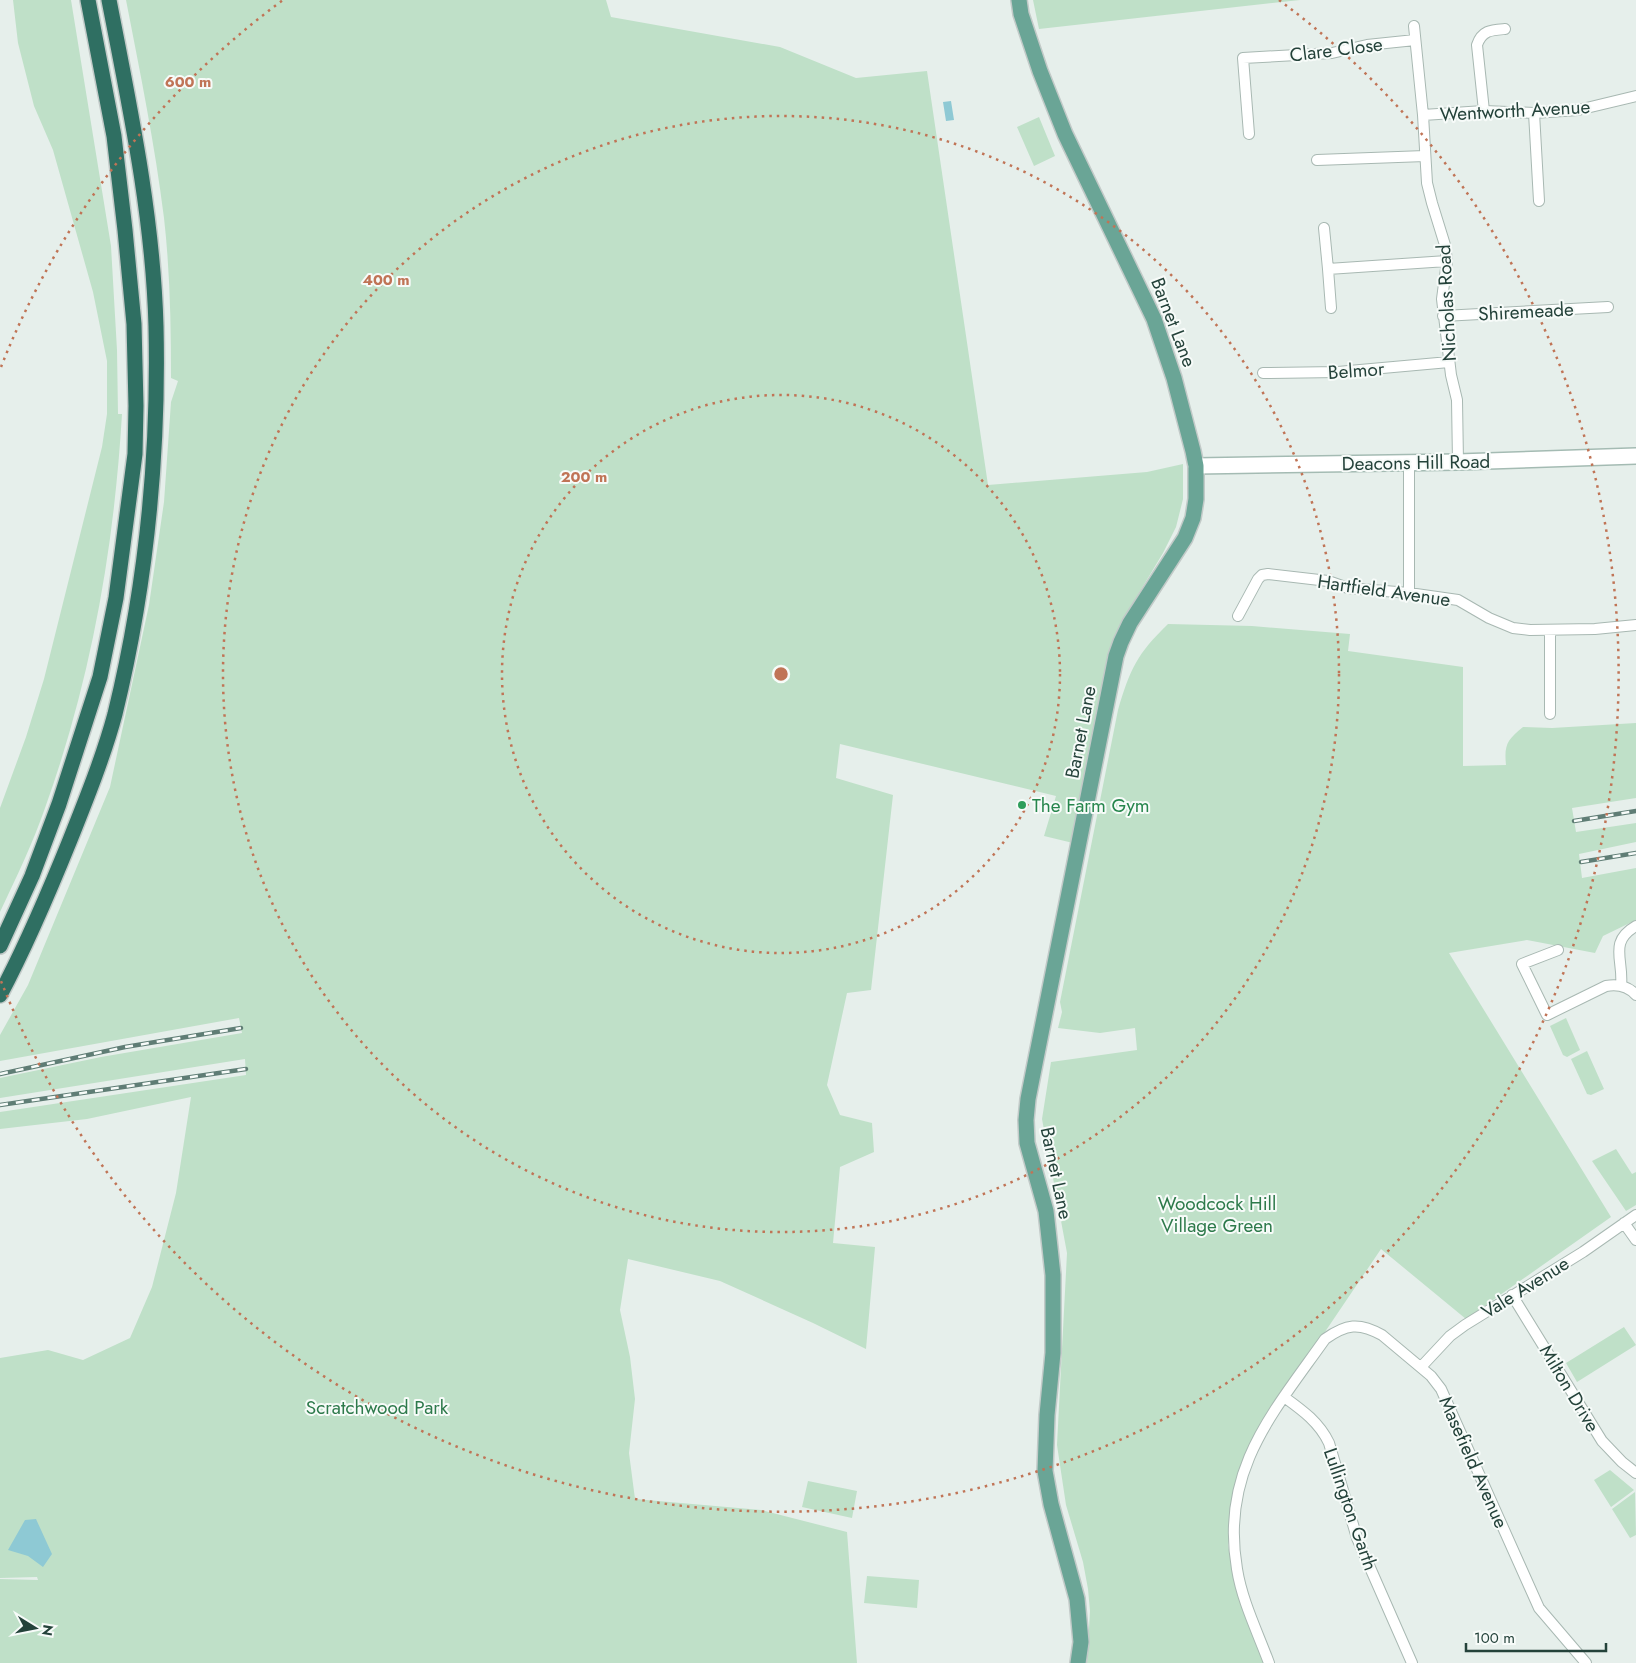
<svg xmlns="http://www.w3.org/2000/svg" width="1636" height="1663" viewBox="0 0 1636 1663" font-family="Jost,sans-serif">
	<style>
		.green { fill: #bfe0c8 }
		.water { fill: #8ec9d4 }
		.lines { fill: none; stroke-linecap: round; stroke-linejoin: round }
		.street-casing { stroke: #a8b8b2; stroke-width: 12 }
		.secondary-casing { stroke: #a4bbb3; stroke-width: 18 }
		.primary-casing { stroke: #c2cac8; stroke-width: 18 }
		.highway-casing { stroke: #c2cac8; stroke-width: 18 }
		.street { stroke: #fff; stroke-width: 10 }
		.secondary { stroke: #fff; stroke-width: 15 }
		.primary { stroke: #6aa596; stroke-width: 15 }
		.highway { stroke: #2f6f62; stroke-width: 15 }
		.rail-casing { stroke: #5f7d75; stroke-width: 4.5 }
		.rail { stroke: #f7fbf9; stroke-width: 2.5; stroke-dasharray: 8; stroke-linecap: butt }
		.ring { fill: none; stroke: #c07456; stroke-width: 2.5; stroke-dasharray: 2.5 5 }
		.leisure-dot { fill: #2e9e5b; stroke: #f7fbf9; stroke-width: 2 }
		.labels { text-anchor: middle; stroke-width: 4; stroke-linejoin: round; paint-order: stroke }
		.street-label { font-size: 19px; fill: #24423a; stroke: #f7fbf9 }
		.leisure-label { font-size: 19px; fill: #27864d; stroke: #f7fbf9; text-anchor: start }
		.park-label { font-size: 19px; fill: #2d7a4b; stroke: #f7fbf9 }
		.centre { fill: #c07456; stroke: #f7fbf9; stroke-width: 2.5 }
		.ring-label { font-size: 15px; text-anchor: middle; font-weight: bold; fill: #c07456; stroke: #f7fbf9; stroke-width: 4; stroke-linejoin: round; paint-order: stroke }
	</style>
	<rect width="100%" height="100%" fill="#e6efeb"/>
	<path class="green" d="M13,0H71L111,246L117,350L118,414H122C114,549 91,680 45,808C33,843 16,878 0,912V808L26,737L44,679L102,447L107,414V361L93,292L53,150L34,106L18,43Z
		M126,0H606L611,17L780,47L856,78L927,71L988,485L1147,472L1183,464V499L1176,527L1163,553L1130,608L1111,649L1073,843L1044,836L1056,796L840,744L836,778L893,795L871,990L847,993L827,1085L840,1115L872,1123L874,1152L840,1167L833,1243L875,1247L866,1349L813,1323L720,1281L628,1259L620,1310L630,1357L635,1399L629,1453L635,1499L761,1510L847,1532L857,1663H0V1579L38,1580L37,1577L0,1578V1358L48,1350L83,1360L130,1338L152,1287L176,1193L191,1097L87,1119L0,1129V1112L246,1075L245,1059L0,1098V1078L101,1057L242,1033L239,1018L0,1061V1035L28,985L110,787L149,605L164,502L171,402L178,381L171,378C171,324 170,271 164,218C155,145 140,72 126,0Z
		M1033,0H1300L1039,29Z
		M1039,117L1055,156L1034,166L1017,127Z
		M1168,624L1252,626L1350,634L1348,651L1463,667V766L1506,765C1504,745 1507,740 1523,727L1552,728L1636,723V798L1572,808L1576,832L1636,823V842L1579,854L1582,878L1636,868V920L1603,936L1595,953L1527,940L1449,953L1611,1217L1466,1319L1381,1249L1258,1431L1243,1460L1228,1545L1235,1579L1264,1663H1087L1090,1611L1088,1589L1083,1562L1066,1505L1057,1445L1067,1253L1042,1119L1051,1062L1137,1050L1135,1028L1100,1033L1058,1028L1062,1012L1060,1002L1118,710C1130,669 1137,654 1168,624Z
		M1566,1018L1580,1050L1567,1057L1563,1055L1550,1026Z
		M1587,1051L1604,1089L1591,1095L1587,1094L1571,1059Z
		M1616,1149L1632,1174L1636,1172V1205L1626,1211L1592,1161Z
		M1624,1327L1636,1345L1577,1382L1566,1363Z
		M1610,1470L1634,1490L1611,1507L1594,1480Z
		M808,1481L857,1491L852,1518L802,1507Z
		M1635,1492L1636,1535L1630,1538L1612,1509Z
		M867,1576L919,1580L917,1608L864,1603Z"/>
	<path class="water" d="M951,101L954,120L946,121L943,102Z
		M36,1519L52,1554L43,1567L28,1556L8,1550L25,1520Z"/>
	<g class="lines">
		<g class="street-casing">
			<path id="street" d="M1414,26L1423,115L1427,183L1432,203L1445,245L1447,261L1442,299L1451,375L1457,400L1458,462
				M1484,111L1477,45C1482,30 1492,30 1505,29
				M1534,113L1539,201
				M1423,115L1484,111L1534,113L1578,110L1636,96
				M1249,134L1243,58L1332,53L1367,45L1415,40
				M1317,160L1425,156
				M1324,228L1328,269L1447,261
				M1328,269L1331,308
				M1443,316L1608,307
				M1263,373L1338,372L1449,362
				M1409,463V593
				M1238,616L1258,579L1262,575L1268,574L1328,581L1348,588L1409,593L1458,600L1489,618L1513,628L1530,630L1595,629L1636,625
				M1550,714V630
				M1558,950L1522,964L1547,1015L1606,986C1617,984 1628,986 1636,995
				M1621,986C1624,960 1608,942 1636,926
				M1624,1223L1636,1240
				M1512,1295L1602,1441L1622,1462L1636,1473
				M1421,1367L1450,1336L1465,1325L1583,1252L1636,1215
				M1284,1397C1302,1410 1319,1422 1329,1443L1357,1538L1412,1663
				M1269,1663C1258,1633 1242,1601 1237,1569C1220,1471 1272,1414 1325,1339C1346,1324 1359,1322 1382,1335L1431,1376L1441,1389L1539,1608L1586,1663"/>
		</g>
		<g class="secondary-casing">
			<path id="secondary" d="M1196,466L1458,462L1636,456"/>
		</g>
		<g class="primary-casing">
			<path id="primary" d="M1019,0L1021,14L1040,71L1065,134L1154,319L1174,378L1193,451L1196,466V499L1193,518L1185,538L1130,623L1121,642L1116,656L1028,1099L1026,1120L1027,1143L1046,1211L1053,1275V1353L1047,1415L1045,1471L1051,1504L1077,1599L1081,1642L1078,1663"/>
		</g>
		<g class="highway-casing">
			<path id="highway" d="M0,946L32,876L59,804L100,677L116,598L135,454L136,406L134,324L125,230L114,136L88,0
				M0,995C27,944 49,892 70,840C86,800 104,755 115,714C146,587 159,457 156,326C153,216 130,108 109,0"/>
		</g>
		<use href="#street" class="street"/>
		<use href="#secondary" class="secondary"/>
		<use href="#primary" class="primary"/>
		<use href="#highway" class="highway"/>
		<g class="rail-casing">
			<path id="rail" d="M1574,821L1636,811
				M1581,862L1636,853
				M0,1074L125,1047L241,1028
				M0,1105L246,1069"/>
		</g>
		<use href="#rail" class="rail"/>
	</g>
	<g class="ring">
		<circle cx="781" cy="674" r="279"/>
		<circle cx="781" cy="674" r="558"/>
		<path d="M1 367A838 838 0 0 1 283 0M1279 0A838 838 0 1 1 1 981"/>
	</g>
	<circle class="leisure-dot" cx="1022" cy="805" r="5"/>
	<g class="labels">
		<g class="street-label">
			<text transform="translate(1336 49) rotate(-7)" y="7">Clare Close</text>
			<text transform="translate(1515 110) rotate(-3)" y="7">Wentworth Avenue</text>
			<text transform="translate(1446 303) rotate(-93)" y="7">Nicholas Road</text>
			<text transform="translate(1526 311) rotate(-3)" y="7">Shiremeade</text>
			<text transform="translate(1174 322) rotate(69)" y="7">Barnet Lane</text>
			<text transform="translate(1356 370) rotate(-4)" y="7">Belmor</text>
			<text transform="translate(1416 462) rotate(-1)" y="7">Deacons Hill Road</text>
			<text transform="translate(1384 590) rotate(8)" y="7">Hartfield Avenue</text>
			<text transform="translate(1080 732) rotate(-79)" y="7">Barnet Lane</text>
			<text transform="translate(1057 1173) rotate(78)" y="7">Barnet Lane</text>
			<text transform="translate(1525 1287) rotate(-32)" y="7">Vale Avenue</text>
			<text transform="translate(1570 1388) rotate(59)" y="7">Milton Drive</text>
			<text transform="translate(1474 1462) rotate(66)" y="7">Masefield Avenue</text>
			<text transform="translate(1351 1509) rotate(71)" y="7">Lullington Garth</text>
		</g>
		<g class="leisure-label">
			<text x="1032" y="812">The Farm Gym</text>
		</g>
		<g class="park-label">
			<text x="1217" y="1210">Woodcock Hill<tspan x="1217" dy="22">Village Green</tspan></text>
			<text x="377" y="1414">Scratchwood Park</text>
		</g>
	</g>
	<circle cx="781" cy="674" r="8" class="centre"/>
	<g class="ring-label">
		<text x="188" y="87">600 m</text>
		<text x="386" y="285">400 m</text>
		<text x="584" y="482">200 m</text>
	</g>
	<g transform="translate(35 1628) rotate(100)" stroke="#f7fbf9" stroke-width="4" paint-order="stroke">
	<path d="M0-4L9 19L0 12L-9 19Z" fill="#24423a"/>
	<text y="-8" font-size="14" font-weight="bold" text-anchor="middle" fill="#24423a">N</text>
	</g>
	<path d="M1466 1643v8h140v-8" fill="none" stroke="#24423a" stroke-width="2.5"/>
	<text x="1474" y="1643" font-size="15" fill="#24423a" stroke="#f7fbf9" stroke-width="4" paint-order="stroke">100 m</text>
</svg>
